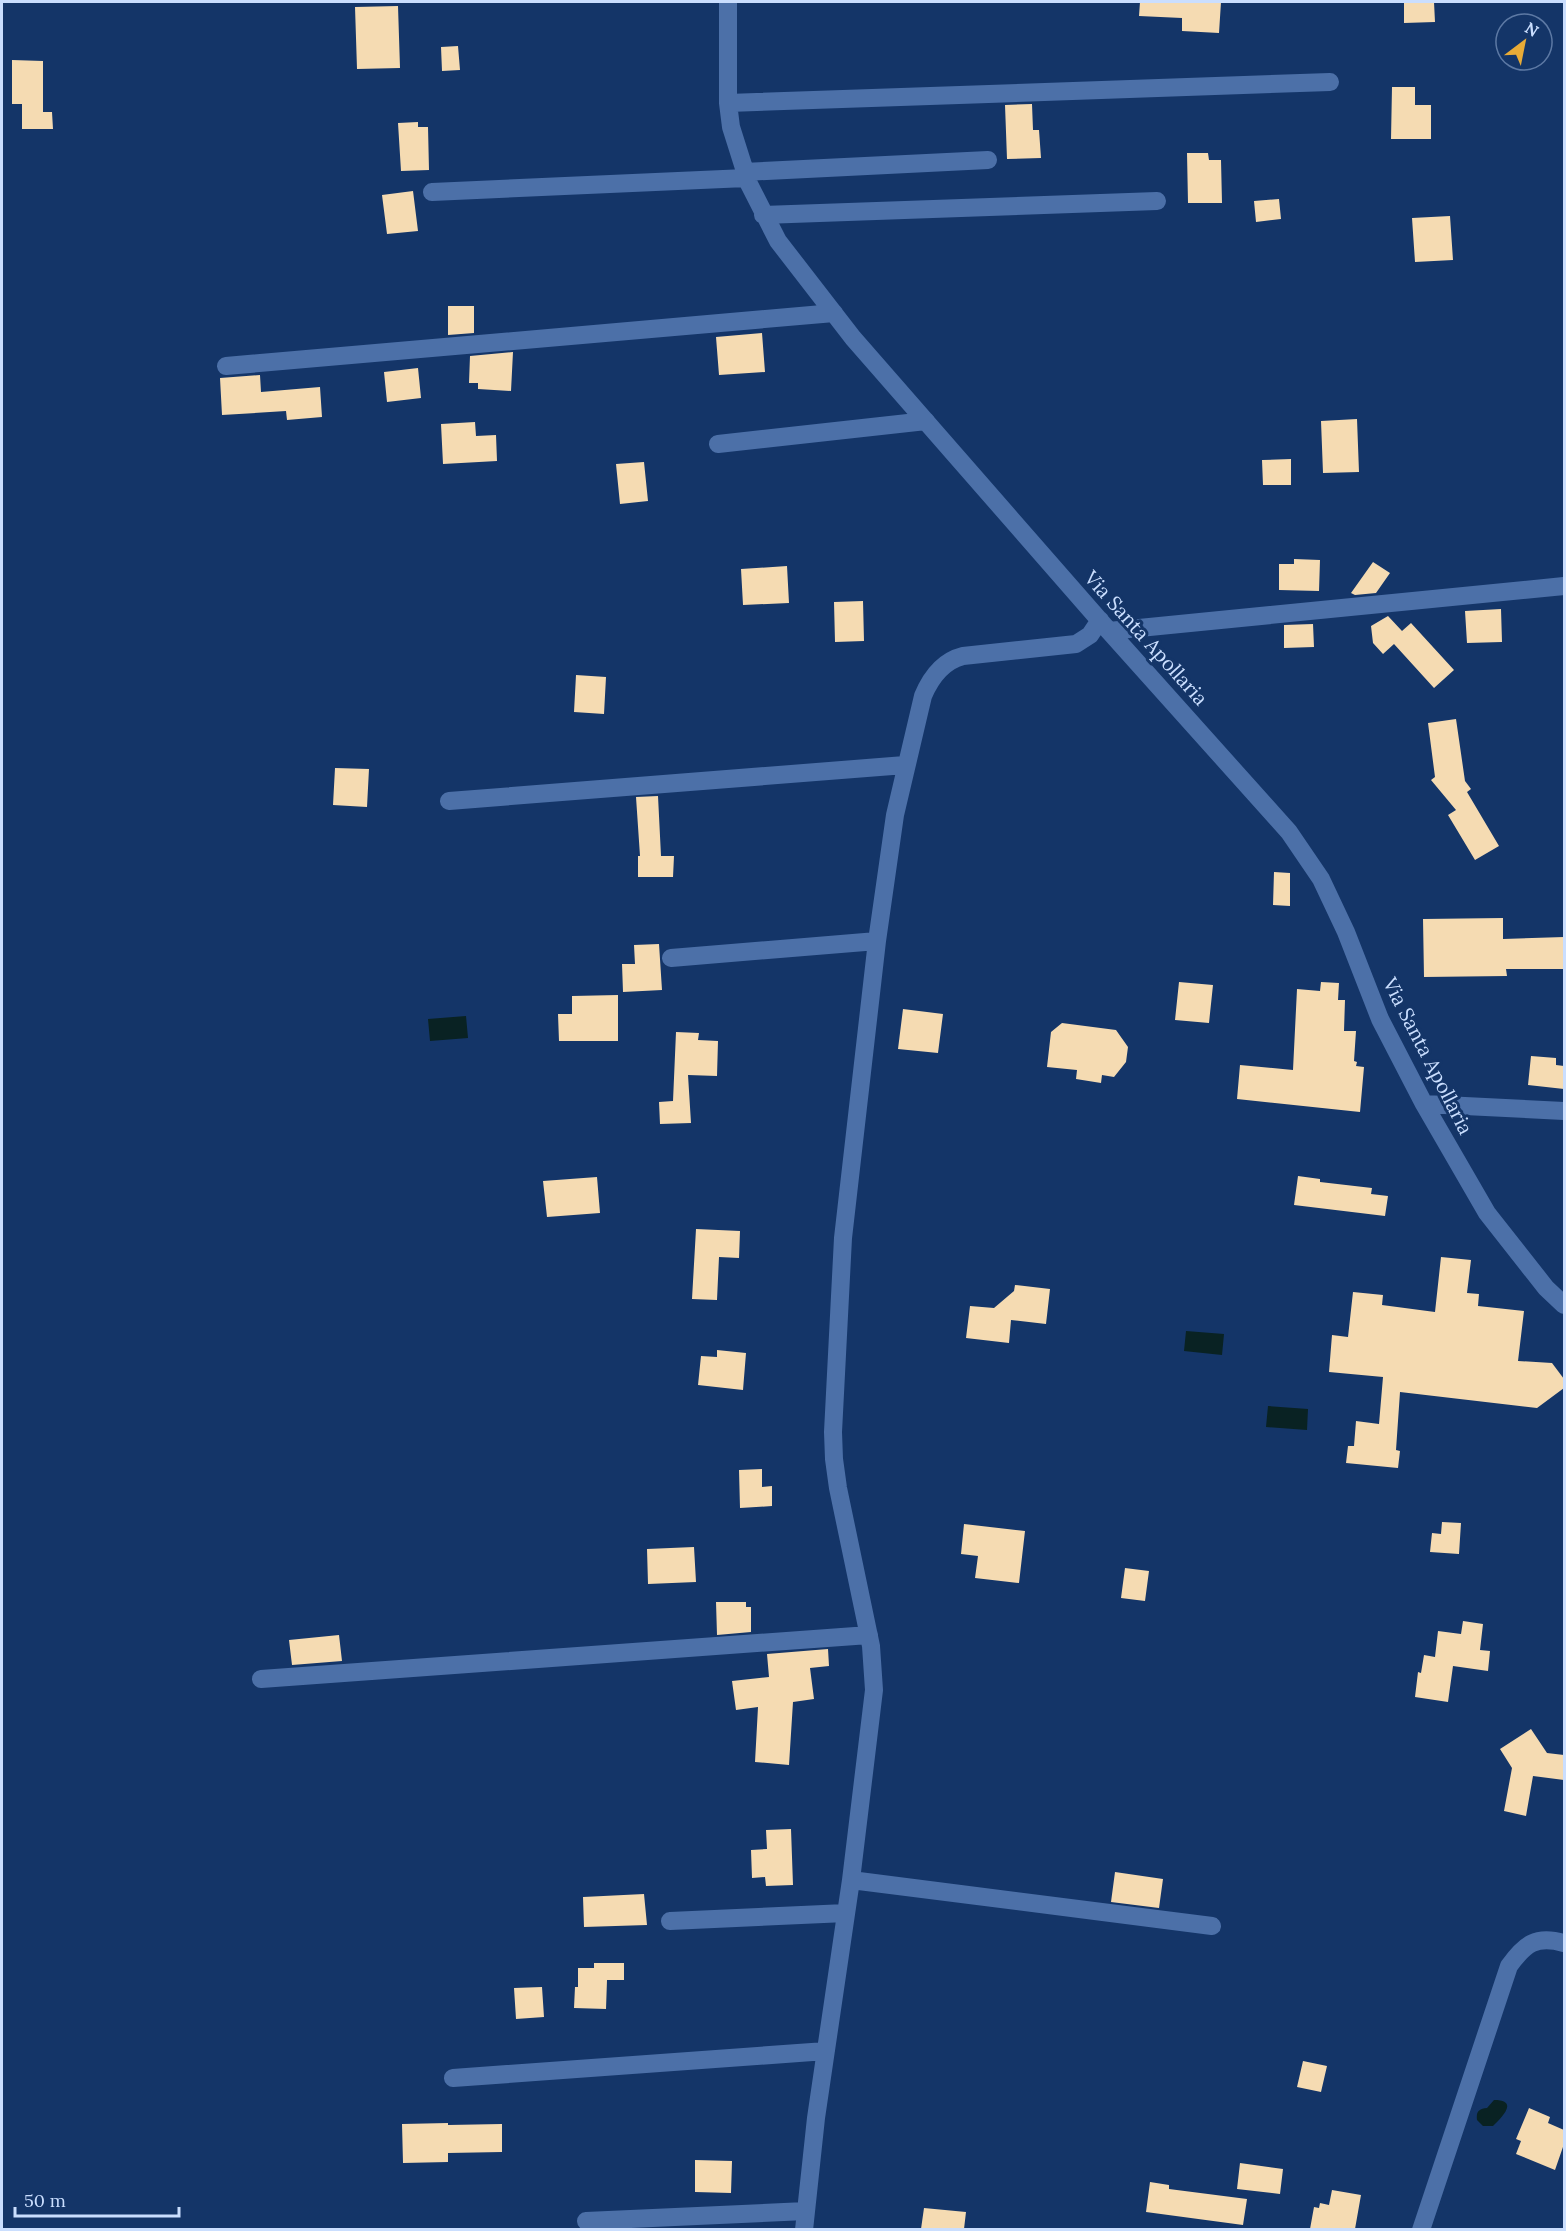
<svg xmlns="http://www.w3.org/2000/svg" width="1566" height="2231" viewBox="0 0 1566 2231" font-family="Lora,serif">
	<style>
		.water { fill: #092223 }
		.building { fill: #f5dbb2 }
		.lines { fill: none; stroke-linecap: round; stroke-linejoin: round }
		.minor { stroke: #4c70a8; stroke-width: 18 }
		.labels { text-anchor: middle; stroke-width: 6; stroke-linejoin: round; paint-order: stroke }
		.street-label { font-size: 20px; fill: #cadefe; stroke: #143568 }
	</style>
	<rect width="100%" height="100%" fill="#143568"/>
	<path class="water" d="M466,1016L468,1038L430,1041L428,1019Z
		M1186,1331L1224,1334L1222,1355L1184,1351Z
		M1268,1406L1308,1409L1307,1430L1266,1427Z
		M1494,2100C1520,2100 1501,2118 1493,2126H1483L1477,2120C1476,2111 1479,2109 1487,2108Z"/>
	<path class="building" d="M1140,2H1221L1219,33L1182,31V18L1139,16Z
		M1404,2H1434L1435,22L1404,23Z
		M398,6L400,68L357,69L355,7Z
		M458,46L460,70L442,71L441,47Z
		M12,60L43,61V112H52L53,129H22V104H12Z
		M1392,87H1415V105H1431V139H1391Z
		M1032,104L1033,130H1039L1041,158L1007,159L1005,105Z
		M418,122V127H428L429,170L401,171L398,123Z
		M1187,153H1208L1209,160H1221L1222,203H1188Z
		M413,191L418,231L387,234L382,195Z
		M1279,199L1281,219L1256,222L1254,201Z
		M1450,216L1453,260L1415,262L1412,218Z
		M448,306H474V333L448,335Z
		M762,333L765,372L719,375L716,337Z
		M513,352L511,391L478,389V383H469L470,356Z
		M418,368L421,398L387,402L384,372Z
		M260,375L261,392L320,387L322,417L287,420L286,411L222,415L220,378Z
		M1357,419L1359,472L1323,473L1321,421Z
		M475,422L476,436L496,435L497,461L443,464L441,424Z
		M1291,459V485H1263L1262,460Z
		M644,462L648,501L620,504L616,464Z
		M1294,559L1320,560L1319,591L1279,590V564H1294Z
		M1373,562L1390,573L1376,593L1355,595L1351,593Z
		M787,566L789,603L743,605L741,569Z
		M863,601L864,641L835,642L834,602Z
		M1501,609L1502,642L1467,643L1465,611Z
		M1388,616L1402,631L1411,623L1454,670L1434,688L1394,644L1383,654L1373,643L1371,626Z
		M1313,624L1314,647L1284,648V625Z
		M576,675L606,677L604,714L574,712Z
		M1456,719L1465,781L1471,789L1467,792L1499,846L1475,860L1448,815L1456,810L1431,780L1435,777L1428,723Z
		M335,768L369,769L367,807L333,805Z
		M658,796L661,856H674L673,877H638V856H640L636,797Z
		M1274,872L1290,873V906L1273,905Z
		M1503,918V939L1564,937V969H1506L1507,976L1424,977L1423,919Z
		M659,944L662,990L623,992L622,964H635L634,945Z
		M1179,982L1213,985L1209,1023L1175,1020Z
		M1321,982L1339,983L1338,1000H1345L1344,1031H1356L1354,1061L1357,1062L1356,1066L1364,1067L1360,1112L1237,1099L1240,1065L1293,1070L1297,989L1320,991Z
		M618,995V1041H559L558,1014H572V996Z
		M903,1009L943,1014L938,1053L898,1049Z
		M1062,1023L1116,1030L1128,1047L1126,1062L1114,1077L1102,1075L1101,1083L1076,1079L1077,1070L1047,1067L1051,1032Z
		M676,1032L699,1033L698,1040L718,1041L717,1076L688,1075L691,1123L660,1124L659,1102L673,1101Z
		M1531,1056L1556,1058V1065L1564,1066V1089L1528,1085Z
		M1298,1176L1320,1179V1182L1372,1188L1371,1194L1388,1196L1385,1216L1294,1205Z
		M597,1177L600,1213L547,1217L543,1181Z
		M696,1229L740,1231L739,1258L719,1257L717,1300L692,1299Z
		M1441,1257L1471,1260L1467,1293L1479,1294L1478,1306L1524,1311L1518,1361L1552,1363L1564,1379V1388L1537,1408L1400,1392L1396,1450L1400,1451L1398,1468L1346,1463L1348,1446H1354L1356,1421L1379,1424L1383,1377L1329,1372L1332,1335L1348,1337L1353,1292L1383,1295L1382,1305L1435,1312Z
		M1015,1285L1050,1289L1046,1324L1011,1320L1009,1343L966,1338L970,1306L994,1308L1014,1291Z
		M717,1350L746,1353L743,1390L698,1385L701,1356L717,1357Z
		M762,1469V1487L772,1486V1506L740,1508L739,1470Z
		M1442,1522L1461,1523L1459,1554L1430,1552L1432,1533L1441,1534Z
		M964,1524L1025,1531L1019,1583L975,1578L978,1556L961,1554Z
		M694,1547L696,1582L648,1584L647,1549Z
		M1125,1568L1149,1571L1145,1601L1121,1598Z
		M716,1602H746V1607H751V1632L717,1635Z
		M1463,1621L1483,1624L1480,1650L1490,1651L1488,1671L1453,1666L1448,1702L1415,1697L1418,1672L1421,1673L1424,1655L1435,1657L1438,1631L1461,1634Z
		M339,1635L342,1661L292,1665L289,1640Z
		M828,1649L829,1666L810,1668L814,1699L793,1702L789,1765L755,1762L758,1707L736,1710L732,1681L769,1677L767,1654Z
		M1531,1729L1547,1753L1564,1755V1780L1533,1776L1526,1816L1504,1811L1512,1768L1500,1749Z
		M791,1829L793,1885L766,1886L765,1877L752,1878L751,1850L767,1849L766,1830Z
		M1115,1872L1163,1879L1159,1908L1111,1902Z
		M644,1894L647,1925L584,1927L583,1897Z
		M594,1963H624V1980H607L606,2009L574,2008L575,1987H578V1968H594Z
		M542,1987L544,2017L516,2019L514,1988Z
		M1303,2061L1327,2066L1321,2092L1297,2087Z
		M1529,2108L1550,2117L1548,2123L1564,2130V2144L1555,2170L1516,2154L1521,2141L1516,2139Z
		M448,2123V2125L502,2124V2152L448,2153V2162L403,2163L402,2124Z
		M695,2160L732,2161L731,2193L695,2192Z
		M1240,2163L1283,2169L1280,2194L1237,2189Z
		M1150,2182L1169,2185V2189L1247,2199L1243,2225L1146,2212Z
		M1332,2190L1361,2195L1355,2229H1310L1314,2207L1319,2208L1320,2203L1329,2205Z
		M924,2208L966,2212L964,2229H921Z"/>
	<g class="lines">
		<path class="minor" d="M728,2V103L731,127L749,184L778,241L853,338L1109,631L1289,832L1321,879L1346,932L1380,1019L1424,1104L1487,1213L1546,1288L1564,1305
			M728,103L1330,82
			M744,172L988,160
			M432,192L746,178
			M763,215L1157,201
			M226,366L834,313
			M718,444L926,421
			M1109,631L1564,586
			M449,801L905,765
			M671,958L877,941
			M1424,1104L1564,1111
			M261,1679L869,1635
			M851,1880L1212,1926
			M670,1921L846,1913
			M453,2078L826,2051
			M586,2221L806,2211
			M804,2230L816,2118L851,1880L874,1690L871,1646L838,1488L834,1459L833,1432L843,1238L877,941L895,815L923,696C931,677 943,661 963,656L1076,644L1090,635L1100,620
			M1421,2230L1509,1966C1525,1944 1536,1935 1564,1943"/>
	</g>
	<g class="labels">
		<g class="street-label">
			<text transform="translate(1146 638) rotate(48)" y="7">Via Santa Apollaria</text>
			<text transform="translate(1428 1056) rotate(63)" y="7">Via Santa Apollaria</text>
		</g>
	</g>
	<rect width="1566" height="2231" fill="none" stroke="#cadefe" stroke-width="6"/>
	<g transform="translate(1524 42) rotate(32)"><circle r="28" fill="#143568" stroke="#5d79a4" stroke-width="1.5"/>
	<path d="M0-4.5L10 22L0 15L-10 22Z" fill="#e8ab37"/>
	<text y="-9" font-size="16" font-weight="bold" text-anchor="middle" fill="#cadefe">N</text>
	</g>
	<path d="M15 2207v9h164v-9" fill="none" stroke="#cadefe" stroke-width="3"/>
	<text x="24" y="2207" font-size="18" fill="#cadefe" stroke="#143568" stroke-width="4.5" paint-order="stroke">50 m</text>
</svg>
